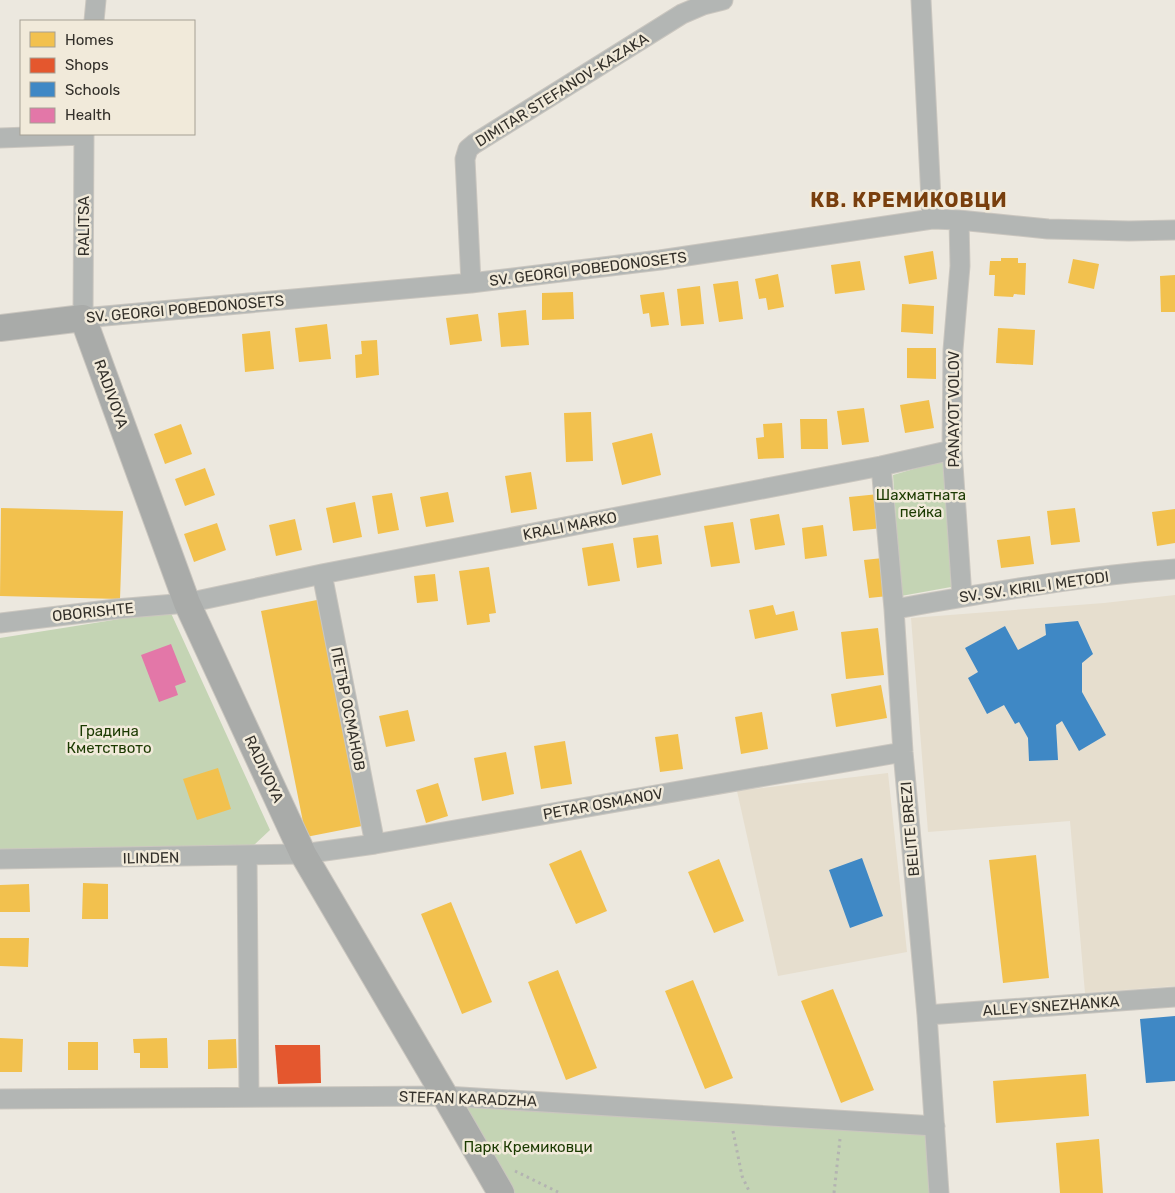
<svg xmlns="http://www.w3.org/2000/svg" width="1175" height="1193" viewBox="0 0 1175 1193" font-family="Rubik,sans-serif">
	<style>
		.built { fill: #e6dece }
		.green { fill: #c4d4b4 }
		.homes { fill: #f2c14e }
		.shops { fill: #e4572e }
		.schools { fill: #3f88c5 }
		.health { fill: #e377a8 }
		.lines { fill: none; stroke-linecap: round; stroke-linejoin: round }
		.street-casing { stroke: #cac6bf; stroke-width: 21 }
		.secondary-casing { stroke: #cac6bf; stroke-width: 28 }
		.path { stroke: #b3b3b1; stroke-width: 3; stroke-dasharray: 2.5 4; stroke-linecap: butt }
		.street { stroke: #b3b6b4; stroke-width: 19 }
		.secondary { stroke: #a9aba9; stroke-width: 26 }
		.labels { text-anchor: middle; stroke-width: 5; stroke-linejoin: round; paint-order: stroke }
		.street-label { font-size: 15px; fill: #33302a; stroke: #f1eada }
		.park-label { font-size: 15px; fill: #1b3a01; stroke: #f1eada }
		.district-label { font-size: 20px; font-weight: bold; letter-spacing: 1px; fill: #793f0d; stroke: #f1eada }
	</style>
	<rect width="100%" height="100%" fill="#ece8df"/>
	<path class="built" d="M1175,595V986L1085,993L1070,821L928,832L911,618L1104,603Z
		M888,773L907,952L778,976L737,791Z"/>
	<path class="green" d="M945,460L951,587L901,596L893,475Z
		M170,611L270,830L253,846L0,851V638Z
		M445,1096L935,1126L939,1193H501Z"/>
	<path class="homes" d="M933,251L937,279L909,284L904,256Z
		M1001,258H1018V263H1026L1025,295L1014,294L1013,297L994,296L995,275H989L990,261H1001Z
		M1073,259L1099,264L1094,289L1068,283Z
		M860,261L865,290L835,294L831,265Z
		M778,274L784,307L768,310L766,298L759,299L755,279Z
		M1175,275V312H1161L1160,276Z
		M738,281L743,319L719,322L713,284Z
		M700,286L704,324L681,326L677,289Z
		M573,292L574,319L542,320V293Z
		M664,292L669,325L651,327L649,313L643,314L640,295Z
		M902,304L934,306L933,334L901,332Z
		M526,310L529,345L501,347L498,313Z
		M478,314L482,341L450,345L446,318Z
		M327,324L331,359L299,362L295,328Z
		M998,328L1035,330L1033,365L996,363Z
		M270,331L274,369L245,372L242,334Z
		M377,340L379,375L356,378L355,355L362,354L361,341Z
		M907,348H936V379L907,378Z
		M929,400L934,428L905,433L900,405Z
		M864,408L869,442L842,445L837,411Z
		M591,412L593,461L566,462L564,413Z
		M800,419H827L828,449H801Z
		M782,423L784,458L758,459L756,438L764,437L763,424Z
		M181,424L192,454L165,464L154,434Z
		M652,433L661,475L622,485L612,443Z
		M205,468L215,495L185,506L175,479Z
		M531,472L537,509L511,513L505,476Z
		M448,492L454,522L426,527L420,497Z
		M392,493L399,530L378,534L372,496Z
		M879,494L883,528L853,531L849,497Z
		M355,502L362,537L333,543L326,508Z
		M1,508L123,511L120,599L0,596Z
		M1075,508L1080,542L1051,545L1047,511Z
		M1175,509V543L1157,546L1152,512Z
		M779,514L785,545L755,550L750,519Z
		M295,519L302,550L276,556L269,525Z
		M733,522L740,563L711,567L704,526Z
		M217,523L226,550L194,562L184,534Z
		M823,525L827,556L805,559L802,528Z
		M658,535L662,564L637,568L633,538Z
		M1030,536L1034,564L1001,568L997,540Z
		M613,543L620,581L588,586L582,548Z
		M883,558L888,596L869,598L864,560Z
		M489,567L496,613L489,614L490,622L467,625L459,571Z
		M435,574L438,601L417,603L414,576Z
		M322,599L367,825L306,837L261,611Z
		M773,605L776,615L794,611L798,630L755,639L749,610Z
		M878,628L884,675L846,679L841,632Z
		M881,685L887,718L836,727L831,694Z
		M408,710L415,741L386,747L379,716Z
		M762,712L768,749L741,754L735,717Z
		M678,734L683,769L660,772L655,737Z
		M565,741L572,784L541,789L534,746Z
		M506,752L514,794L482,801L474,758Z
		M218,768L231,809L197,820L183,779Z
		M438,783L448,816L426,823L416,790Z
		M581,850L607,911L576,924L549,864Z
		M1036,855L1049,978L1003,983L989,860Z
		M719,859L744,921L714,933L688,872Z
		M83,883L108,884V919H82Z
		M29,884L30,912H0V885Z
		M451,902L492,1002L462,1014L421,914Z
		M0,938H29L28,967L0,966Z
		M558,970L597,1068L566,1080L528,982Z
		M693,980L733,1078L705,1089L665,991Z
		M833,989L874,1090L841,1103L801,1001Z
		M0,1038L23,1039L22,1072H0Z
		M167,1038L168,1068H140V1053H134L133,1039Z
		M236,1039L237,1068L208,1069V1040Z
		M68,1042H98V1070H68Z
		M1086,1074L1089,1116L996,1123L993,1081Z
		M1099,1139L1103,1193H1060L1056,1143Z"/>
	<path class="shops" d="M275,1045H320L321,1083L278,1084Z"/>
	<path class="schools" d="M1078,621L1093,654L1082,663V692L1106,735L1079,751L1062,721L1056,725L1058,760L1029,761L1028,738L1019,722L1015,724L1004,705L987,714L968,678L978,672L965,648L1005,626L1018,650L1046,635L1045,624Z
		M862,858L883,916L850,928L829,870Z
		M1175,1016V1081L1146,1083L1140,1019Z"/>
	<path class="health" d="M171,644L186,682L175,686L178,695L159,702L141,655Z"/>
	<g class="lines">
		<g class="street-casing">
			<path id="street" d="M921,0L932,219
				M94,21L96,0
				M84,134L83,318L471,283L660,260L932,219L959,220L1048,229L1129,231L1175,230
				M0,138L84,135
				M959,220L960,266L953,350L952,450L962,597
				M471,283L465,159L468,149L474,144L682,14L703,5L723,0
				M881,466L894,609L903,752L927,1015L939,1193
				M322,574L375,844
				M894,609C987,593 1081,576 1175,569
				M0,623L116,609L187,603L322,574L881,466L952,450
				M247,856L249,1097
				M0,859L303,854L375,844L903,752
				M927,1015L1175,997
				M0,1099L445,1096L935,1126"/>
		</g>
		<g class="secondary-casing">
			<path id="secondary" d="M0,328L83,318L187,603L303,854L445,1096L501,1193"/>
		</g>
		<path class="path" d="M733,1131L742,1176L750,1193
			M515,1171L560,1193
			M834,1193L840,1139"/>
		<use href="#street" class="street"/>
		<use href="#secondary" class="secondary"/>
	</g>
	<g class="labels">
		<g class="street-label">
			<text transform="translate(562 90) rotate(-32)" y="5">DIMITAR STEFANOV-KAZAKA</text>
			<text transform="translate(84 226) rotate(-90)" y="5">RALITSA</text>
			<text transform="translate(588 269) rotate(-7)" y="5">SV. GEORGI POBEDONOSETS</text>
			<text transform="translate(185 309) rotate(-5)" y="5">SV. GEORGI POBEDONOSETS</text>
			<text transform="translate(111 394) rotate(70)" y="5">RADIVOYA</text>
			<text transform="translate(954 409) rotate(-90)" y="5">PANAYOT VOLOV</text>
			<text transform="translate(570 526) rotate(-11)" y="5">KRALI MARKO</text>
			<text transform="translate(1034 587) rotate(-8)" y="5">SV. SV. KIRIL I METODI</text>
			<text transform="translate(93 612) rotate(-6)" y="5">OBORISHTE</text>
			<text transform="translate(348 709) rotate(79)" y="5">ПЕТЪР ОСМАНОВ</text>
			<text transform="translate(264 769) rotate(65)" y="5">RADIVOYA</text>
			<text transform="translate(603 804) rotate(-10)" y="5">PETAR OSMANOV</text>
			<text transform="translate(910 829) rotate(-95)" y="5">BELITE BREZI</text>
			<text transform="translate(151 858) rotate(-1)" y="5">ILINDEN</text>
			<text transform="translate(1051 1006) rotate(-4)" y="5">ALLEY SNEZHANKA</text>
			<text transform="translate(468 1099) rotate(2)" y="5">STEFAN KARADZHA</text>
		</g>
		<g class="park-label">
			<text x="921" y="500">Шахматната<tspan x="921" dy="17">пейка</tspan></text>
			<text x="109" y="736">Градина<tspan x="109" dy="17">Кметството</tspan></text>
			<text x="528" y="1152">Парк Кремиковци</text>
		</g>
		<g class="district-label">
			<text x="909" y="207">КВ. КРЕМИКОВЦИ</text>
		</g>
	</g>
	<rect x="20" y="20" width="175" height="115" fill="#f1eada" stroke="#a5a094"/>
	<rect x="30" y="32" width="25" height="15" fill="#f2c14e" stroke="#a5a094"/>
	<text x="65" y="45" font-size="15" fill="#33302a">Homes</text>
	<rect x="30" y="58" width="25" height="15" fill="#e4572e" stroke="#a5a094"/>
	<text x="65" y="70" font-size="15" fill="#33302a">Shops</text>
	<rect x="30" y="82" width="25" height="15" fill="#3f88c5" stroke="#a5a094"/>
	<text x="65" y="95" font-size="15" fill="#33302a">Schools</text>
	<rect x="30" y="108" width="25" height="15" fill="#e377a8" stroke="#a5a094"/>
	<text x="65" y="120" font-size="15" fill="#33302a">Health</text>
</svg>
